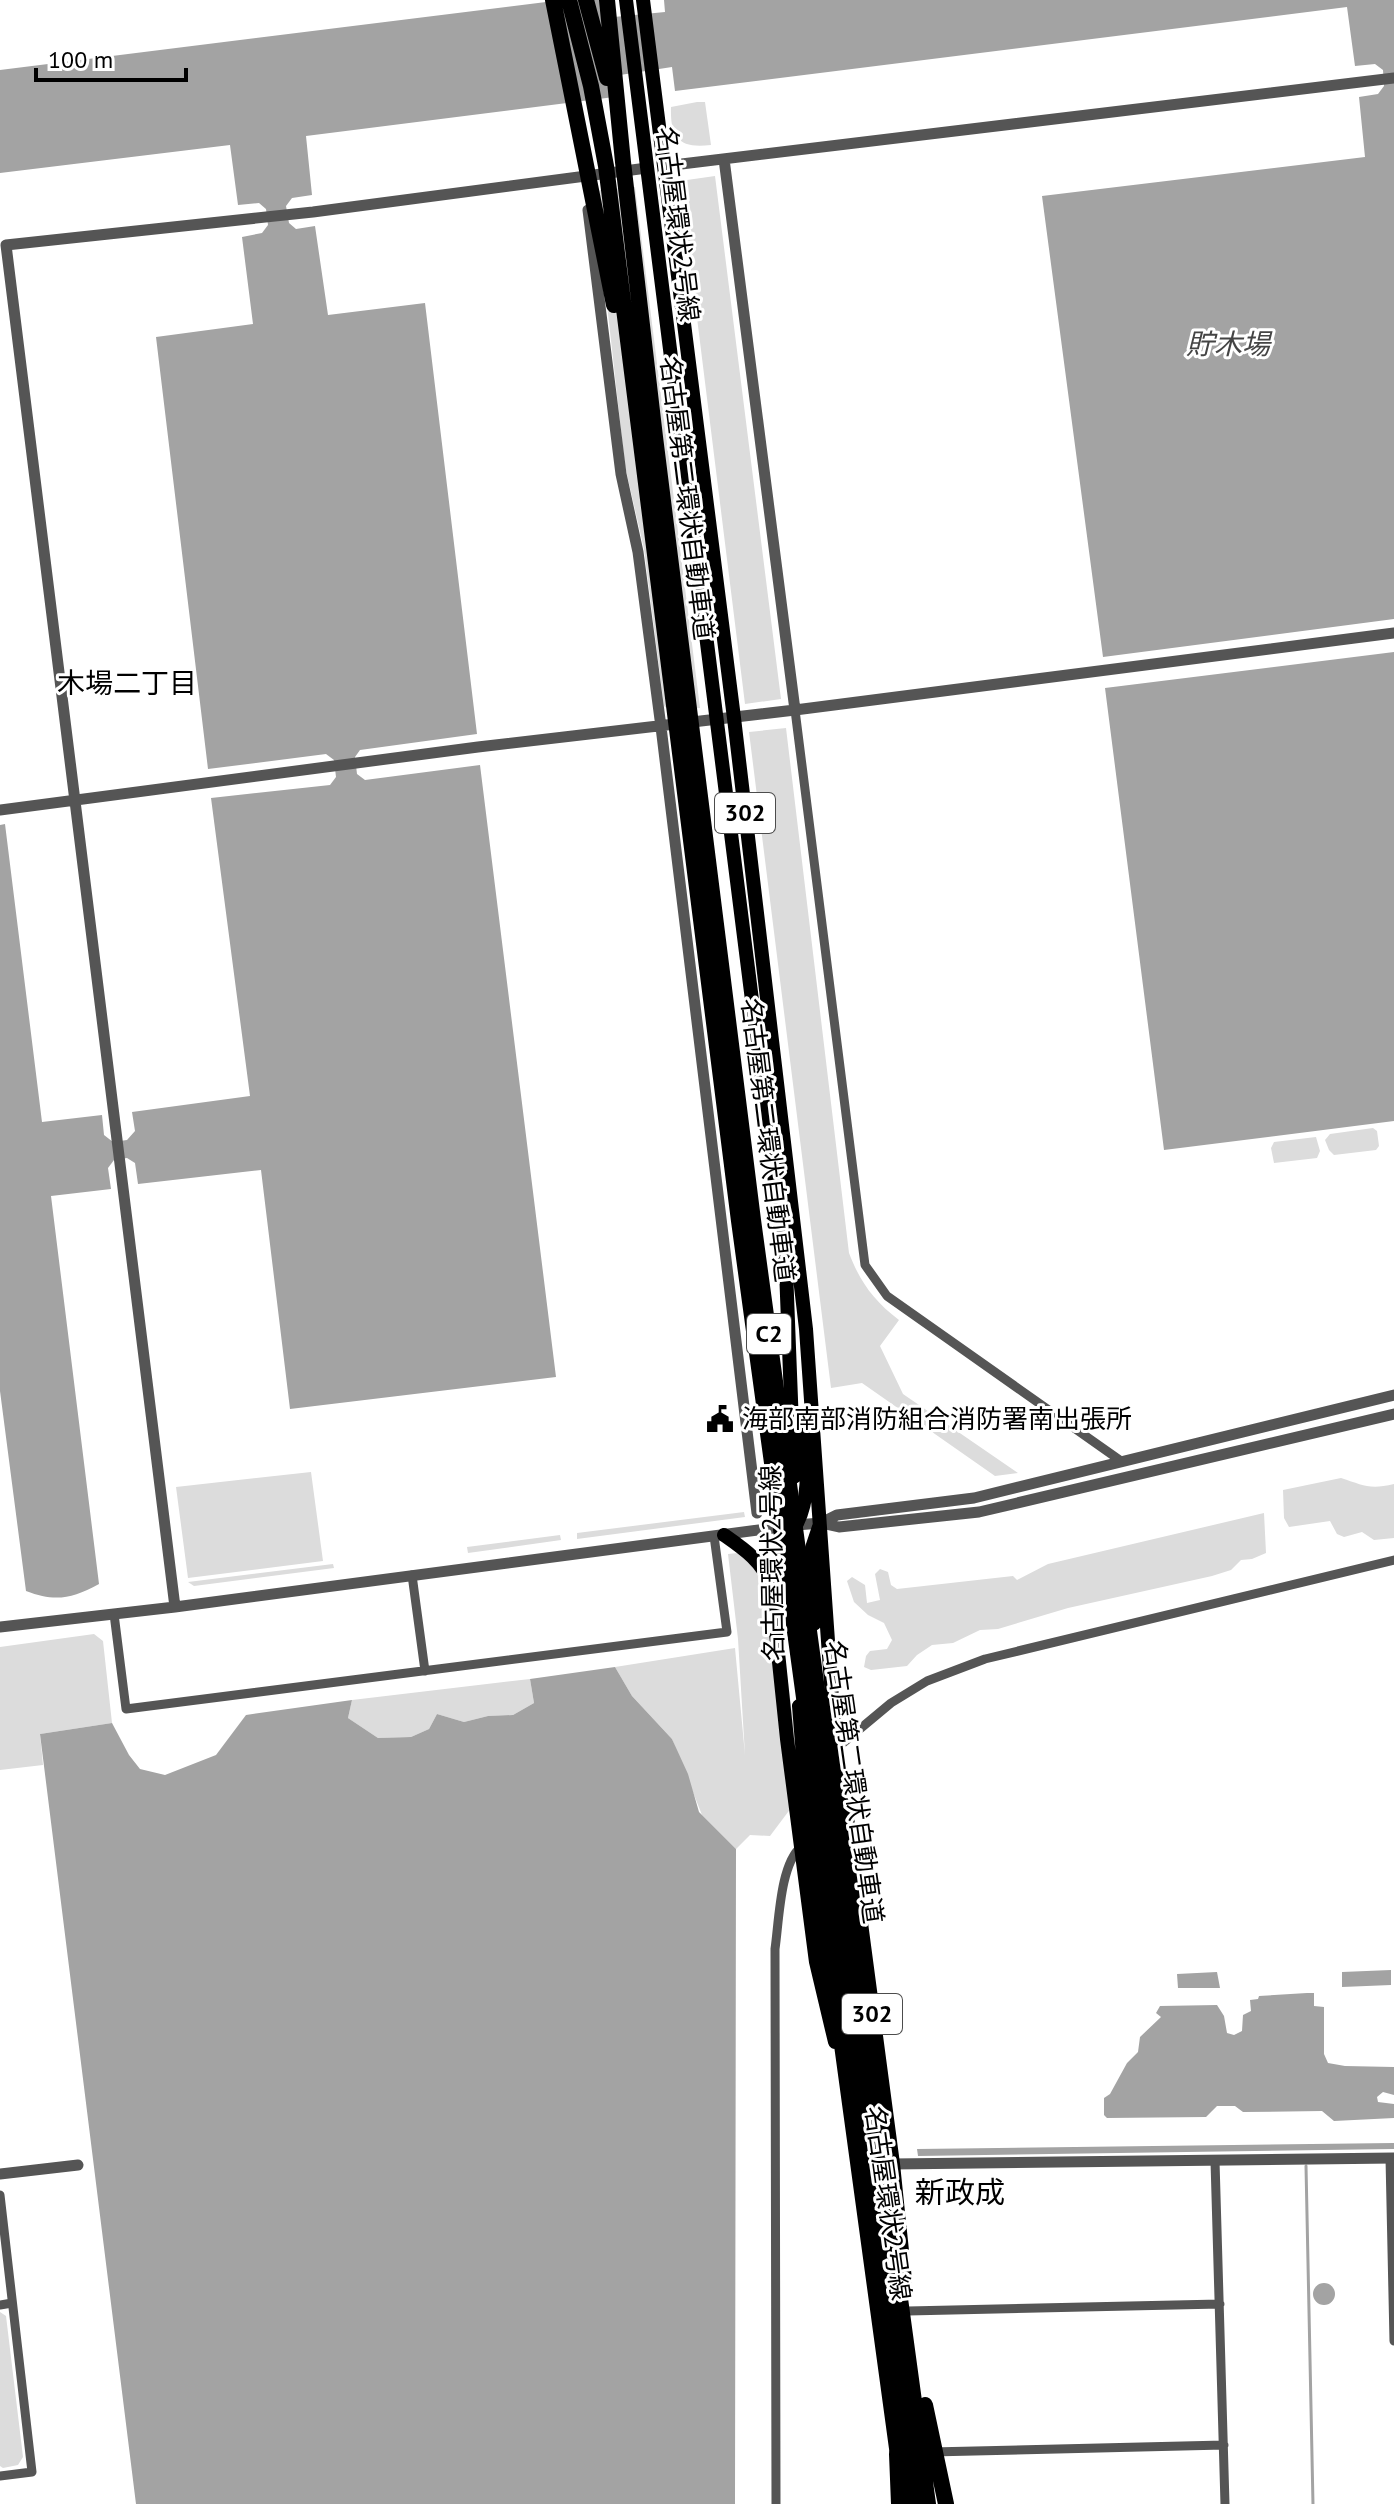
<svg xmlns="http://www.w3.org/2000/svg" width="1394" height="2504" viewBox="0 0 1394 2504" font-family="'PT Sans','Noto Sans JP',sans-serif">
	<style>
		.green { fill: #dcdcdc }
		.water { fill: #a3a3a3 }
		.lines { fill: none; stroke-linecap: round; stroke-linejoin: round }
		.stream { stroke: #a3a3a3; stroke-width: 3 }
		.minor { stroke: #555; stroke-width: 9 }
		.tertiary { stroke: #555; stroke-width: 11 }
		.trunk { stroke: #000; stroke-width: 14 }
		.motorway { stroke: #000; stroke-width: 16 }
		.labels { text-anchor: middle; stroke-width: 6; stroke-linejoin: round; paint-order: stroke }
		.shield { fill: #fff; stroke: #4c4c4c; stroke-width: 2 }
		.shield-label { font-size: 24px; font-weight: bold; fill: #000 }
		.street-label { font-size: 26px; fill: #000; stroke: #fff }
		.poi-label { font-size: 26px; fill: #000; stroke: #fff; text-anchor: start }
		.water-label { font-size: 28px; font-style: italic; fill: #444; stroke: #fff }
		.neighbourhood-label { font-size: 28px; fill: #000; stroke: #fff }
		.quarter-label { font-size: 30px; fill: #000; stroke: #fff }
	</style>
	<rect width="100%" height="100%" fill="#fff"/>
	<path class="green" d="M697,102H705L711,145C679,149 670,138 671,107Z
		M715,176L781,699L745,704L680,181Z
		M635,187L700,708L671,711L664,706L644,549L625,466L595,197L600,190Z
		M786,728L849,1253C860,1282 874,1301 899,1320L880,1346L903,1394L1018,1473L995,1476L862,1383L831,1388L749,732Z
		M1373,1128L1377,1131L1379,1146L1376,1150L1334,1155L1329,1150L1325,1140L1330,1134Z
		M1316,1137L1320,1151L1317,1158L1274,1163L1271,1148L1274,1142Z
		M311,1472L323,1561L188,1578L176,1487Z
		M1341,1478C1363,1485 1369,1490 1394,1484V1538L1374,1540L1362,1532L1344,1537L1337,1534L1330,1521L1289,1527L1284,1518L1283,1490Z
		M744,1512L745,1517L577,1539V1533Z
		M1264,1513L1266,1553L1252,1559L1241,1560L1231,1570L1212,1576L1068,1608L998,1629L980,1630L953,1643L932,1645L917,1655L907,1666L871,1670L864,1667L866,1656L870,1651L887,1649L892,1640L884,1623L868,1615L854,1602L847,1581L852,1577L865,1585L867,1603L880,1600L875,1574L880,1569L888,1572L891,1585L897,1589L1013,1576L1017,1580L1048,1564Z
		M560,1535L561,1540L468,1553L467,1547Z
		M738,1553L748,1557L777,1599L797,1750L794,1804L770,1836L750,1835L736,1849L702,1815L672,1739L632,1696L615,1667L735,1648L745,1755L738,1639L728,1554Z
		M333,1564L334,1568L194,1586L188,1582Z
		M94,1634L103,1641L112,1723L40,1734L43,1765L0,1770V1647Z
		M530,1679L534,1703L513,1715L488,1716L464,1722L437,1714L429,1729L411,1737L378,1738L348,1718L352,1700Z
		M0,2312L6,2316L23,2457L18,2465L3,2468L0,2466Z"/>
	<path class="water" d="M562,0H611L614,17L665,12L664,0H1394V619L1103,657L1042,196L1365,157L1359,97L1378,94L1384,86L1383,70L1375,64L1355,66L1347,7L675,91L672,67L620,75L622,96L306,136L312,195L292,198L286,206L289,223L296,229L315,226L328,315L425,303L477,734L360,750L355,757L357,774L365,780L480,765L556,1377L290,1409L261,1170L138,1184L135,1163L127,1158L114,1160L108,1168L111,1189L51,1196L99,1584C71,1599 55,1602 26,1591L0,1391V825L5,824L42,1122L102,1115L104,1135L113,1142L127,1140L135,1131L132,1112L250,1096L211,798L330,785L336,777L334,760L326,754L208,769L156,337L253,324L242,237L262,233L268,225L266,209L259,203L238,205L230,145L0,173V70Z
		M1394,652V1121L1164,1150L1105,688Z
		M615,1667L632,1696L672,1739L688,1774L699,1812L736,1849L735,2504H136L40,1734L112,1723L129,1755L140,1769L165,1775L216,1755L246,1715L352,1700L348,1718L378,1738L411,1737L429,1729L437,1714L464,1722L488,1716L513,1715L534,1703L530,1679Z
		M1391,1970V1985L1342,1987V1972Z
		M1217,1972L1220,1988H1178L1177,1974Z
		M1307,1993H1314V2006L1324,2007V2054L1328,2063L1345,2066L1394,2067V2095L1383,2092L1377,2097L1378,2102L1394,2104V2118L1334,2121L1322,2111L1243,2112L1235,2106H1217L1206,2117L1107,2118L1104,2115V2098L1110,2094L1127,2063L1138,2052L1140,2037L1161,2017L1156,2013L1160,2006L1217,2005L1224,2016L1227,2033L1234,2035L1242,2031L1243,2015L1251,2011L1250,2000L1258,1999L1259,1996Z
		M1394,2143V2149L918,2156L917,2149Z
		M1313 2294a11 11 0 1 1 22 0a11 11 0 1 1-22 0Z"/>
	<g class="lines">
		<path class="stream" d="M1306,2166L1313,2504"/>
		<path class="minor" d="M795,710L865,1265L887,1296L1121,1461
			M412,1575L425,1671
			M114,1614L126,1709L727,1632L714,1536
			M837,1748L891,1703L927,1681L985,1659L1394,1560
			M1390,2158L1394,2341
			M1215,2161L1225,2504
			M0,2195L32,2472L0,2476
			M0,2305L12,2303
			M908,2311L1220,2304
			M931,2452L1224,2445
			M776,2504L775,1949C779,1922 780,1864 801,1847"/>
		<path class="tertiary" d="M724,159L795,710
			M665,166L1394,78
			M588,210L621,474L638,552L661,727L757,1513
			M0,810L478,747L795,710L1394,633
			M821,1523L837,1515L974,1498L1394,1395
			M175,1607L6,245L313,212L647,168
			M0,1627L175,1607L796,1525L821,1523L839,1527L979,1512L1394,1414
			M893,2164L1394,2158
			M0,2174L78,2165"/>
		<path class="trunk" d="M626,0L786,1270L794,1477
			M643,0L734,718L806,1329L833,1712L893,2164L905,2280
			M796,1525C813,1495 805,1452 804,1419
			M724,1535C744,1549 762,1561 771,1585L787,1739L816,1962L835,2042
			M814,1624L812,1548L819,1527
			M799,1706L805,1781L898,2463"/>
		<path class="motorway" d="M553,0L614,305
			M569,0L591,86L606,166L739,1221L914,2504
			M586,0L607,78
			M607,0L623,162L655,437L753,1220L928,2504
			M925,2405L946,2504
			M897,2454L899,2504"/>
	</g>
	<defs>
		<g id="civic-bare" transform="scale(2.16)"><path d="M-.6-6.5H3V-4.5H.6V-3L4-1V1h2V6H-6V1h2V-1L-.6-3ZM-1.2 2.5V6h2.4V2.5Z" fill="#000" stroke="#fff" stroke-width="2.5" paint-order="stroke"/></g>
	</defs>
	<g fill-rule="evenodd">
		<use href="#civic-bare" x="720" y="1419"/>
	</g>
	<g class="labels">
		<g class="shield">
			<rect x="715" y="793" width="60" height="40" rx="6"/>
			<rect x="747" y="1314" width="44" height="40" rx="6"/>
			<rect x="842" y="1994" width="60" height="40" rx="6"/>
		</g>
		<g class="shield-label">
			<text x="745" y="821">302</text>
			<text x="769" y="1342">C2</text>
			<text x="872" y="2022">302</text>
		</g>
		<g class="street-label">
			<text transform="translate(678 224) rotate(83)" y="9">名古屋環状2号線</text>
			<text transform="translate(687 498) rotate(83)" y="9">名古屋第二環状自動車道</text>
			<text transform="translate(768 1140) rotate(83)" y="9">名古屋第二環状自動車道</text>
			<text transform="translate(772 1563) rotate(-91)" y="9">名古屋環状2号線</text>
			<text transform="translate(854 1782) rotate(82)" y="9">名古屋第二環状自動車道</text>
			<text transform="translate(888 2203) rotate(82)" y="9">名古屋環状2号線</text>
		</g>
		<g class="poi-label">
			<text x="742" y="1428">海部南部消防組合消防署南出張所</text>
		</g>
		<g class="water-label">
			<text x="1228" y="354">貯木場</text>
		</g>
		<g class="neighbourhood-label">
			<text x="127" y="693">木場二丁目</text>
		</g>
		<g class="quarter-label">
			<text x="960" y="2203">新政成</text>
		</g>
	</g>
	<path d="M36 68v12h150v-12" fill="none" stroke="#000000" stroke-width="4"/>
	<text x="48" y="68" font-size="24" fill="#000000" stroke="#ffffff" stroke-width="6" paint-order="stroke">100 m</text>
</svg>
